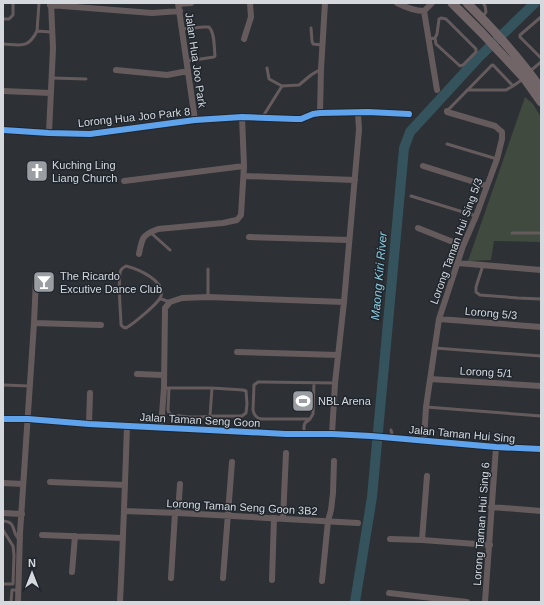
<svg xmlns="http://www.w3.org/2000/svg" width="544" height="605" viewBox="0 0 544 605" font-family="Helvetica,sans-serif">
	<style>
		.green { fill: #414a3e }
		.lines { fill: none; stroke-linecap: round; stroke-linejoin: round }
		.river { stroke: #34535c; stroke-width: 10 }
		.service { stroke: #655b5d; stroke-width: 3 }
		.minor { stroke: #655b5d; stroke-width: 6 }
		.secondary { stroke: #716567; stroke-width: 9 }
		.cycleway-casing { stroke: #20262d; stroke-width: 8 }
		.cycleway { stroke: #60a3ed; stroke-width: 6 }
		.labels { text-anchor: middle; stroke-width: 3; stroke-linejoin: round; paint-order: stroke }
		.street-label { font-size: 11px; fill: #d5d9de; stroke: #20262d }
		.poi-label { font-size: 11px; fill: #d5d9de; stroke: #20262d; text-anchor: start }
		.water-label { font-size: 12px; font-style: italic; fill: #8acbdf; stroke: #20262d }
	</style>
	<rect width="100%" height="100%" fill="#2d3034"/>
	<path class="green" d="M525,97L533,104L541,117V242L494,241L491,260L468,261Z"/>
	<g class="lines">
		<path class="river" d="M355,602L372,497L404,148L410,132L478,58L535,3"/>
		<path class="service" d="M483,16L486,12L485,6L483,3
			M541,17L520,35V37L541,58
			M3,19H9L13,15V3
			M311,28L312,41L313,44L322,45
			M182,29L203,27H209C215,33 214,47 215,56L214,57L187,61
			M37,31L39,3
			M429,39L435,38L437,34L439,19L441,18L446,19L476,49V52L463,65L460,66L436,44L435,38
			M3,44C21,45 28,49 37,31L51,32
			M267,68L269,79L282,86
			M529,72L541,62
			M52,78L86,79
			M513,86L523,79
			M447,111L492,65H493L513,86L506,90H467
			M262,118L282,86L299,85L311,75L321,69
			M447,144L497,159
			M411,196L476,216
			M150,232L170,250
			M512,233H541
			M483,265L476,287V292L480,295L518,298L541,299
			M126,266C138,269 166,281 161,296C159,303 133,324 126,328L123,327L121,325C121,315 117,277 121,270C122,268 124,267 126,266Z
			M208,269V297
			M161,299L170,302
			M435,348L541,356
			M3,385L30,386
			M164,388H212L243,390L246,391L247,404L246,413L242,416H215L200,417H188L173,415L169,413L168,410L169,388
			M426,407L541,416
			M310,419H261C256,418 254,415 253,410L254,385L258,382H262L335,383
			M209,430L212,388
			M391,430L393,438
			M304,434V426L305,423L310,419L313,414L314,383
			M3,521C17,522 11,531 18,538H21
			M3,530L13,546L14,555L13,584H3
			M11,602L12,590H18"/>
		<path class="minor" d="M178,3L195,120
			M397,3C405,7 414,11 424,11L432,3
			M178,4L191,3
			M50,5L152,13L180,11
			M424,11L437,90
			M244,39L251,17L250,3
			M116,70L167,75L188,71
			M3,91L51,93
			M320,113L321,69L325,3
			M3,130L49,133L90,134L195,120L242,117L295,119H301L313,114L320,113L368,112L409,114
			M49,133L53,48L51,3
			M423,166L487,186
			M244,176L355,180
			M124,181L244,166
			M418,228L463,246
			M249,237L349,240
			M139,254C142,238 142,235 158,229L223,223L237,220L241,215L244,166L242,117
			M458,263L541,270
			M439,319L541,327
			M34,323L101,325
			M237,352L338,355
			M137,374L163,375
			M430,379L541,386
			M3,419H28L89,424L209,430L286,434H332L371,436L496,447L541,449
			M89,424L90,393
			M161,427L164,388L165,308L170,302L182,298L208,297L344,302
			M332,434L335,383L344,302L359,130L358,112
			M424,441L426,407L439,319L463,246L476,216L497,159L502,139V132L495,126L447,112V111
			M50,482L125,485
			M3,483L23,484
			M491,507L541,511
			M124,511L178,513L358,523
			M3,513L22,514
			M178,513L180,484
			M283,519L286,453
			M42,535L123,538
			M390,539L422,540L490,545
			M422,540L427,476
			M72,572L75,536
			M171,578L175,513
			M223,578L232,462
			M272,580L274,518
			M322,581L328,521L331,510L333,493L334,461
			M389,593L467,602
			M18,602L20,533L34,323L36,279
			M120,602C123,543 125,485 127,426
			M485,602C489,550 492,499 496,447"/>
		<path class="secondary" d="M452,3L481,32L524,78L541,102
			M467,3C494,30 519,57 541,89"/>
		<g class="cycleway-casing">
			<path id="cycleway" d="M3,130L49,133L90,134L195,120L242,117L295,119H301L313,114L320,113L368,112L409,114
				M3,419H28L89,424L209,430L286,434H332L371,436L496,447L541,449"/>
		</g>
		<use href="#cycleway" class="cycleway"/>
	</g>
	<defs>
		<g id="church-square" transform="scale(1.15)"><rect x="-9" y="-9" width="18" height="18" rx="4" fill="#9a9ea2" stroke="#20262d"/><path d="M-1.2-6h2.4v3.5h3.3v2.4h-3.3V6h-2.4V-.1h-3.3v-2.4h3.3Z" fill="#fff"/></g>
		<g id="bar-square" transform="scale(1.15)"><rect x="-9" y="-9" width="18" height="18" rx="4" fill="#9a9ea2" stroke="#20262d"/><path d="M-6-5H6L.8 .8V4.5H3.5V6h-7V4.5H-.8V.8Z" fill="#fff"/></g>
		<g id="stadium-square" transform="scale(1.15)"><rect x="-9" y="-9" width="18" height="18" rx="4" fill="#9a9ea2" stroke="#20262d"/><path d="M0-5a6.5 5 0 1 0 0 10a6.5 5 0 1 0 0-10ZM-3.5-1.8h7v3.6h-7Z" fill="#fff"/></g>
	</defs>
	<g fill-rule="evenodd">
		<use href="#church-square" x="37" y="171"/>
		<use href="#bar-square" x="44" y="282"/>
		<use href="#stadium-square" x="303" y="401"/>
	</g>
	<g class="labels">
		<g class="street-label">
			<text transform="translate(196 60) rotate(82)" y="4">Jalan Hua Joo Park</text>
			<text transform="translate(134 117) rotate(-6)" y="4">Lorong Hua Joo Park 8</text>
			<text transform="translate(456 241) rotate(-70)" y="4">Lorong Taman Hui Sing 5/3</text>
			<text transform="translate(491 313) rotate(5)" y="4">Lorong 5/3</text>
			<text transform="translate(486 372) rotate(3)" y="4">Lorong 5/1</text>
			<text transform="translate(200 420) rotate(3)" y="4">Jalan Taman Seng Goon</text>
			<text transform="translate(462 434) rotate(5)" y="4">Jalan Taman Hui Sing</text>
			<text transform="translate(242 507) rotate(3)" y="4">Lorong Taman Seng Goon 3B2</text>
			<text transform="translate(481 524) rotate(-86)" y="4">Lorong Taman Hui Sing 6</text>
		</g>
		<g class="poi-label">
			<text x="52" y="169">Kuching Ling<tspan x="52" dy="13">Liang Church</tspan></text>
			<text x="60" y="280">The Ricardo<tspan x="60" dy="13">Excutive Dance Club</tspan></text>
			<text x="318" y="405">NBL Arena</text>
		</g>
		<g class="water-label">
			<text transform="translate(379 276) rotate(-85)" y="4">Maong Kiri River</text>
		</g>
	</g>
	<rect width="544" height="605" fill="none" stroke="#d5d9de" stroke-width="8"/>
	<g transform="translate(32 573)" stroke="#20262d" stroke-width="3" paint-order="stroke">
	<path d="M0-3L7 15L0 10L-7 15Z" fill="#d5d9de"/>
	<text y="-6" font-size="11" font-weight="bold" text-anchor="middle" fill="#d5d9de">N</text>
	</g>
</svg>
